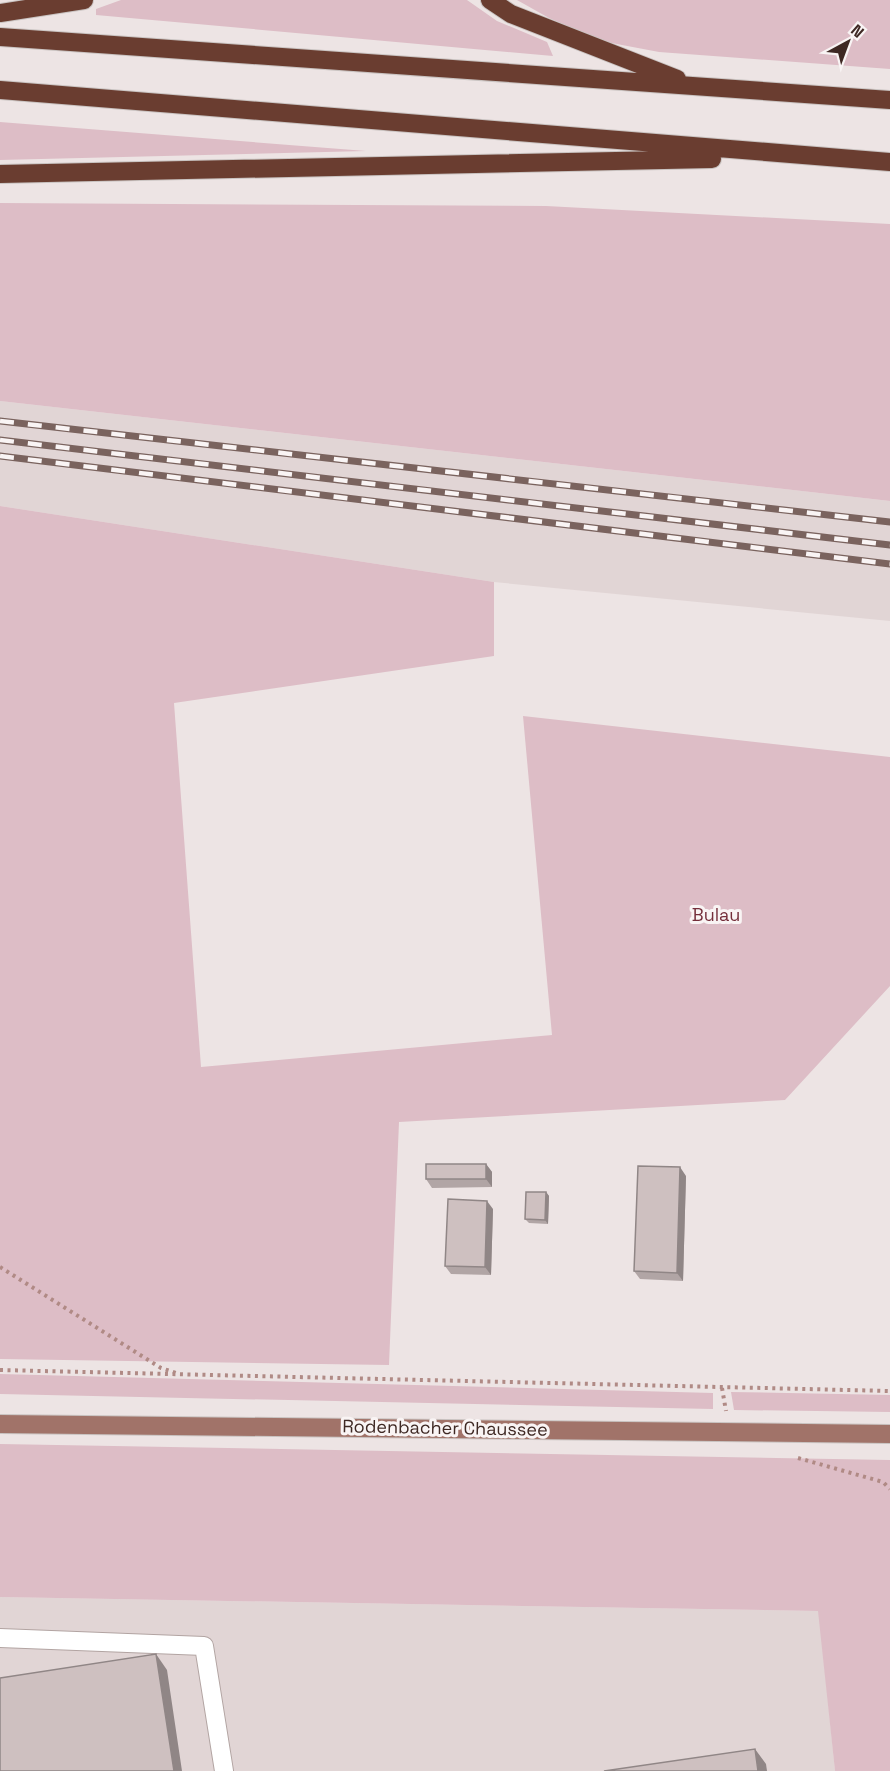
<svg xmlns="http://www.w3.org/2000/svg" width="890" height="1771" viewBox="0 0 890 1771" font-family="'Space Grotesk',sans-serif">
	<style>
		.built { fill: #e1d5d5 }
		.green { fill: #ddbdc6 }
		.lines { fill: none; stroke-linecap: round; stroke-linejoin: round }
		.minor-casing { stroke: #b2a4a2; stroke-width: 20 }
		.major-casing { stroke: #c9c3c1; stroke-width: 20 }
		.highway-casing { stroke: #c9c3c1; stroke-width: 20 }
		.path { stroke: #b08a85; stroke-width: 4; stroke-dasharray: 3 4.5; stroke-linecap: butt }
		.minor { stroke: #fff; stroke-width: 18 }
		.major { stroke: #a17369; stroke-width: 18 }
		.highway { stroke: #6a3d30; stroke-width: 18 }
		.rail-casing { stroke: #7a635e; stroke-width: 7 }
		.rail { stroke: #f9f4f4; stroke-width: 4.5; stroke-dasharray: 14; stroke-linecap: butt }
		.wall { fill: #b1a5a5 }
		.shaded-wall { fill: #908686 }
		.building { fill: #cec0c0; stroke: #908686; stroke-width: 1.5 }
		.labels { text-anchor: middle; stroke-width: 6; stroke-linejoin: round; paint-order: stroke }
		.park-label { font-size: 18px; fill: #742e3a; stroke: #f9f4f4 }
		.street-label { font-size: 18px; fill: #3e2823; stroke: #f9f4f4 }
	</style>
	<rect width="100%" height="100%" fill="#ede4e4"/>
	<path class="built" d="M0,401L890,501V621L494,582L0,506Z
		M0,1597L819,1611L835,1771H0Z"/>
	<path class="green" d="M121,0H467L497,21L547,42L553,56L96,15V9Z
		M517,0H890V69L659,52L601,41L549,18Z
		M0,122L366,151L0,160Z
		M0,203L546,206L890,224V501L0,401Z
		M0,506L494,582V656L174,703L201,1067L552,1035L523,716L890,757V986L785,1100L399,1122L389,1365L0,1359Z
		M0,1374L713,1393V1409L0,1394Z
		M731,1392L890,1395V1412L734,1410Z
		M0,1444L890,1460V1771H835L818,1611L0,1597Z"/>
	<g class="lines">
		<g class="minor-casing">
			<path id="minor" d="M0,1638L204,1646L224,1771"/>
		</g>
		<g class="major-casing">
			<path id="major" d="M0,1424L890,1434"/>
		</g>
		<g class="highway-casing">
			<path id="highway" d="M490,0L511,14L677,79
				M0,13L84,0
				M0,37L890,100
				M0,90L890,162
				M0,174L712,159"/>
		</g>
		<path class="path" d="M0,1267L161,1368L179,1374
			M0,1370L890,1391
			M722,1388L726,1411
			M798,1458L883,1482L890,1489"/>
		<use href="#minor" class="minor"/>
		<use href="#major" class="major"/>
		<use href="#highway" class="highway"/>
		<g class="rail-casing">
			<path id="rail" d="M0,421L890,522
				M0,440L890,545
				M0,456L890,564"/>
		</g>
		<use href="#rail" class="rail"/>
	</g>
	<path class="wall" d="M486,1164L492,1172V1187L432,1188L426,1179Z
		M686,1176L683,1281L640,1279L634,1271Z
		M546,1192L549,1196L548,1224L529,1223L525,1219Z
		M493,1209L491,1275L451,1274L445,1266Z"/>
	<path class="shaded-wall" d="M486,1164L492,1172V1187L486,1179Z
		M680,1167L686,1176L683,1281L677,1273Z
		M546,1192L549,1196L548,1224L545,1220Z
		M487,1201L493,1209L491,1275L485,1267Z
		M156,1654L167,1670L182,1771H174Z
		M755,1749L766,1764L767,1771H758Z"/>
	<path class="building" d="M426,1164H486V1179H426Z
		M638,1166L680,1167L677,1273L634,1271Z
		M526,1192H546L545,1220L525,1219Z
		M448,1199L487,1201L485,1267L445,1266Z
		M156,1654L174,1771H0V1678Z
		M755,1749L758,1771H604Z"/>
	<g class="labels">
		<g class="park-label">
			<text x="716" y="921">Bulau</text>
		</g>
		<g class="street-label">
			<text transform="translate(445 1428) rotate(1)" y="6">Rodenbacher Chaussee</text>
		</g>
	</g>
	<g transform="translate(848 42) rotate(41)" stroke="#f9f4f4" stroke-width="4.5" paint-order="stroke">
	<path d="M0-4.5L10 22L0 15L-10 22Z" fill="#3e2823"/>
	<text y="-9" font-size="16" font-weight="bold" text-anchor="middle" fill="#3e2823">N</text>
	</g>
</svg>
